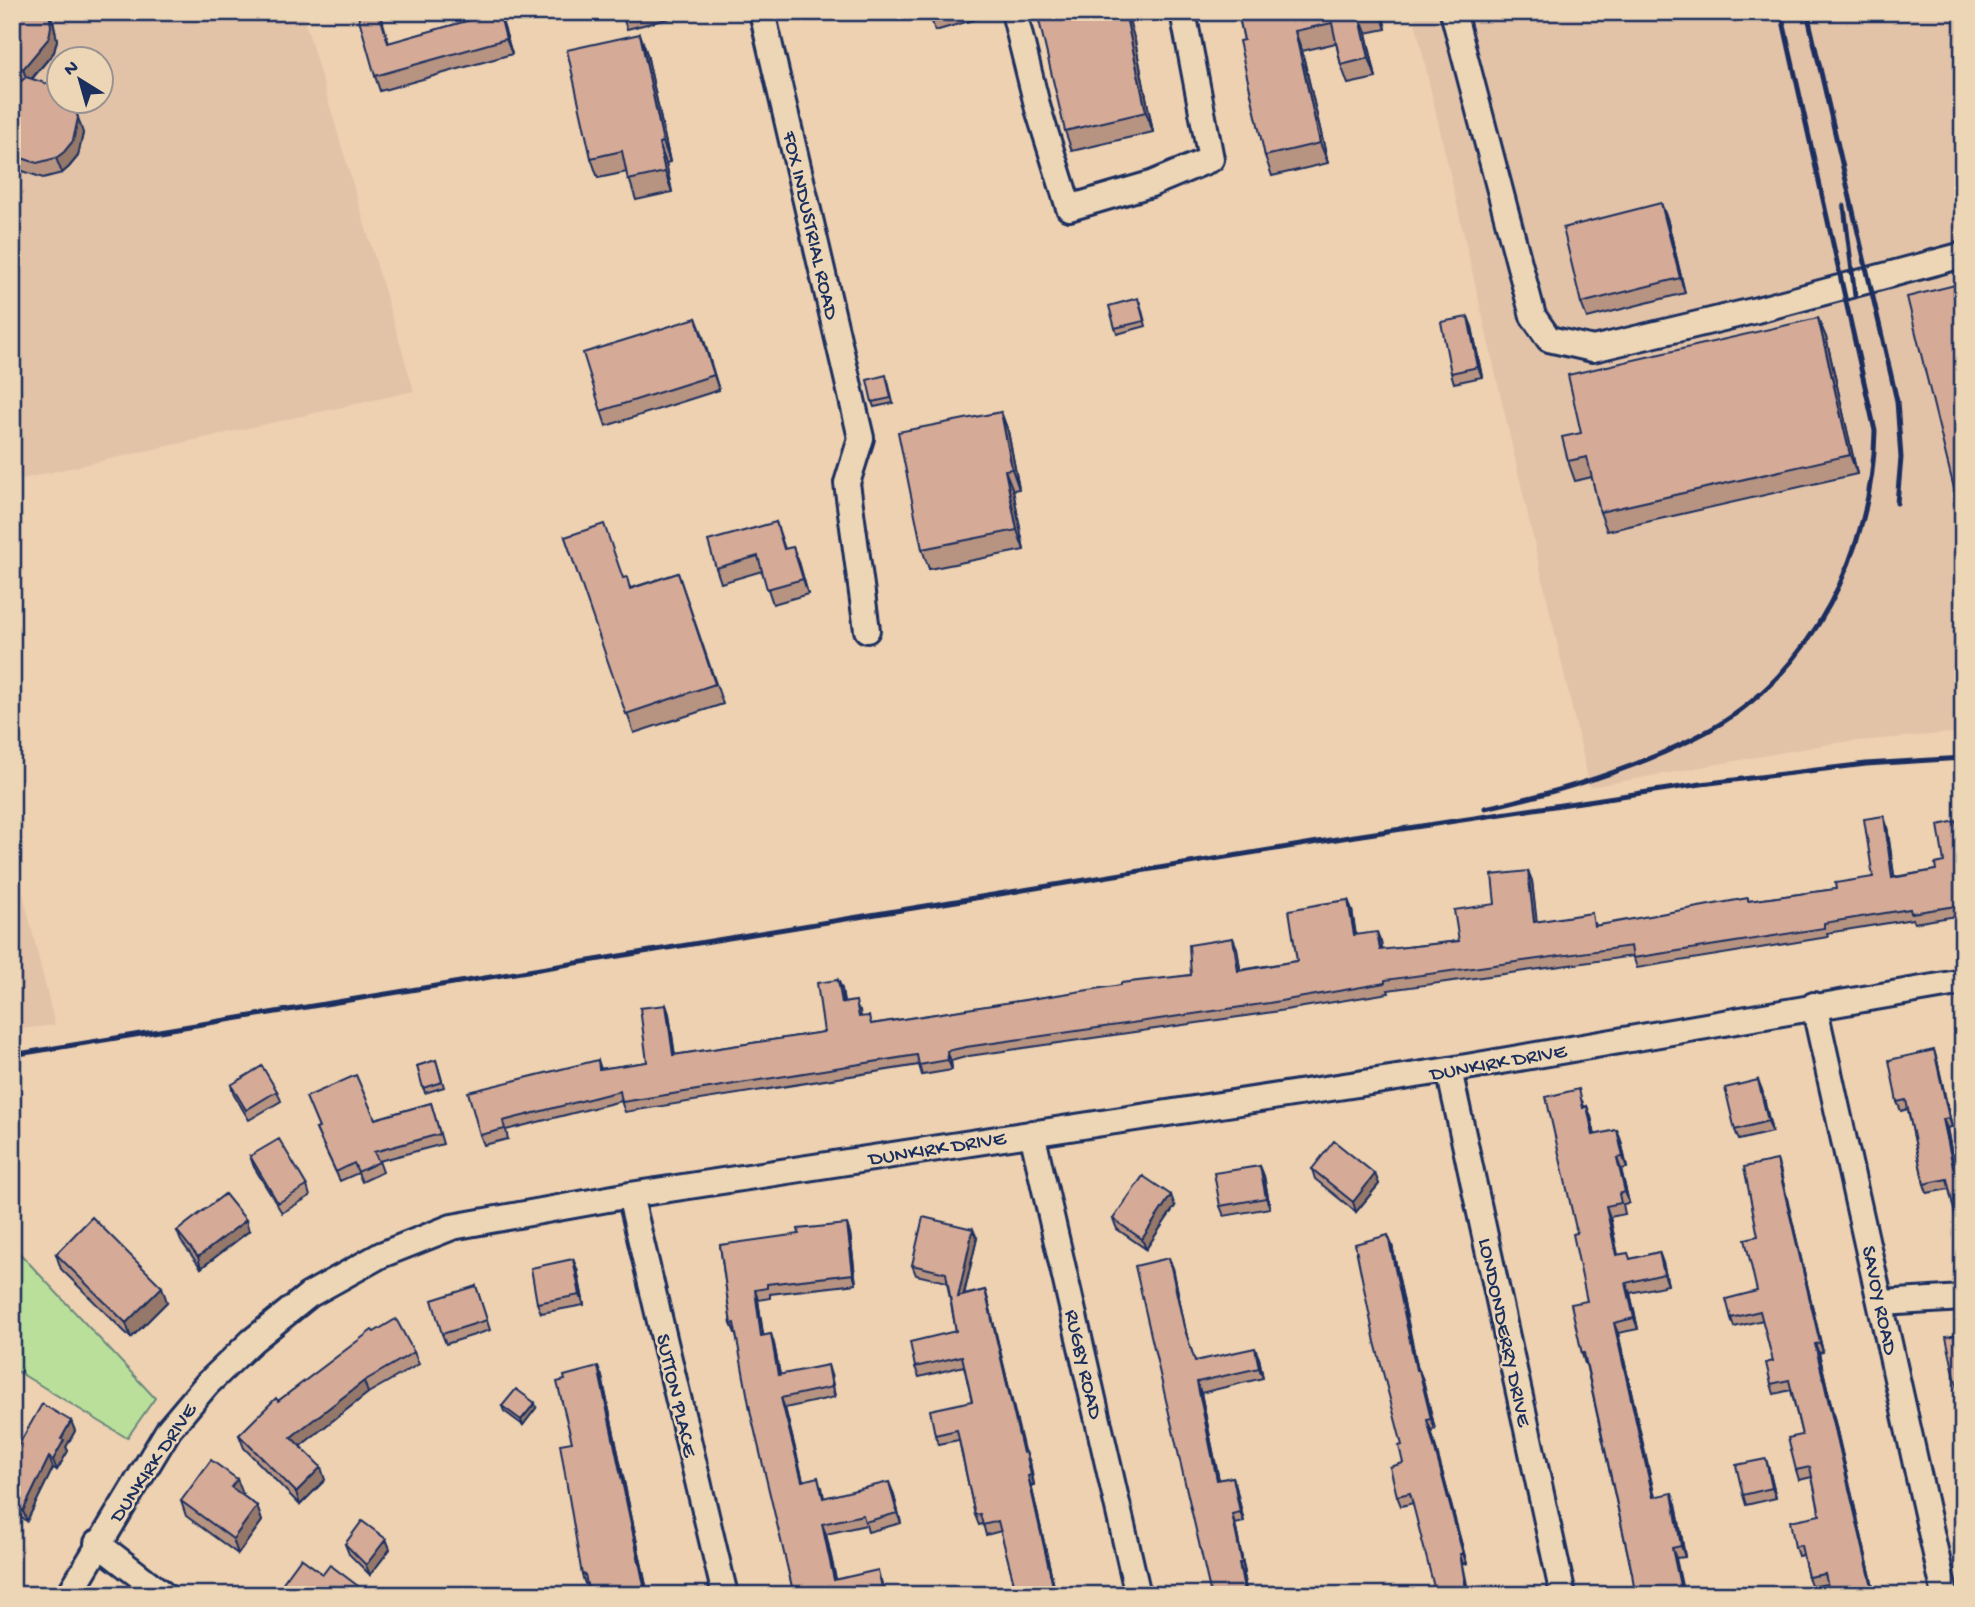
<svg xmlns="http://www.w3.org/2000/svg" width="1975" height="1607" viewBox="0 0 1975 1607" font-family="'Gochi Hand',sans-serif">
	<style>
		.built { fill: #e2c3a8; fill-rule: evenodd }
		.green { fill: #b9df9a; stroke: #6a877c; stroke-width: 2 }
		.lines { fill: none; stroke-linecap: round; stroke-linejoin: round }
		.minor-casing { stroke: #1b2f5e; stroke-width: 30 }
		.minor { stroke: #edd6b5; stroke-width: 24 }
		.rail { stroke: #1b2f5e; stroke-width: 5 }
		.wall { fill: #b79382; stroke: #1b2f5e; stroke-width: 2 }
		.shaded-wall { fill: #95786a; stroke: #1b2f5e; stroke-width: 2 }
		.building { fill: #d5ab97; stroke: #1b2f5e; stroke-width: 2 }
		.labels { text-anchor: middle; stroke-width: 5; stroke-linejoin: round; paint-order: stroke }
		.street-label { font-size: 21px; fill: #1b2f5e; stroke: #edd6b5 }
	</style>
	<rect width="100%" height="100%" fill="#edd1b1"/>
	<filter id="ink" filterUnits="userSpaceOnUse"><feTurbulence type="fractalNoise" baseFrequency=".0143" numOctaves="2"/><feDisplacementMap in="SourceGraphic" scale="14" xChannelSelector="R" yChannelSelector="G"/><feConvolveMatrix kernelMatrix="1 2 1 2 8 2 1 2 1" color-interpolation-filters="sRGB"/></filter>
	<g filter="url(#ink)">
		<path class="built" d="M12,12H302L414,391L12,481ZM60,60H102V102H60Z
			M1413,12H1963V732L1835,743L1590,787Z
			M12,849L55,1025L12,1030Z"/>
		<path class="green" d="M12,1245L155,1398L127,1438L12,1368Z"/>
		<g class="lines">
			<g class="minor-casing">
				<path id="minor" d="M762,12L861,438L847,483L867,630
					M1014,12L1038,109L1069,208L1151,184L1211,159L1183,12
					M1453,12L1533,316L1549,339L1593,349L1757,310L1963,255
					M1814,1005L1945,1595
					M1449,1070L1563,1595
					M1032,1133L1138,1595
					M630,1195L725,1595
					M1882,1303L1963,1298
					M97,1543L164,1595
					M69,1595L169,1429L207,1384L252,1341L309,1295L381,1255L452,1227L630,1195L1449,1070L1963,982"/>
			</g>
			<use href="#minor" class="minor"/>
			<path class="rail" d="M1807,12L1897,401L1901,458L1897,503
				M1844,206L1855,296
				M1485,808C1557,793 1641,767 1706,732C1813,675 1873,548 1875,431L1781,12
				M12,1055L1355,836L1701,784L1866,764L1963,758"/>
		</g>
		<path class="wall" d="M12,12L53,21L57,40L54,52L32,79L83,133L78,156L69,167L62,173L43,178L17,169L12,165V89L22,81L12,77Z
			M499,12L512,54L380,91L375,76L389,43Z
			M621,12H695L627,29Z
			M929,12H979L980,18L935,31Z
			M1238,12H1382L1386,29L1366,33L1376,78L1348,84L1341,65L1336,43L1302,51L1328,163L1272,176L1265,156L1244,40Z
			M640,34L647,54L670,162L666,163L672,192L636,200L627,172L598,178L591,158Z
			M1135,41L1153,132L1072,151L1065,131Z
			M1667,218L1685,293L1587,318L1581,303Z
			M1140,303L1146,326L1117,334L1115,328Z
			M1468,317L1472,327L1482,377L1454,383L1451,373Z
			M696,318L719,390L606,426L601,411Z
			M1826,337L1857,474L1607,531L1600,512L1592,477L1575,481L1568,461L1581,433Z
			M888,381L893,403L874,407L872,402Z
			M1001,412L1008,431L1019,489L1013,490L1024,550L929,569L922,549Z
			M776,522L785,549L799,562L808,594L773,604L762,571L721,583L716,568Z
			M565,537L623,578L631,588L678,573L723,704L634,733Z
			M1956,821L1960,831L1963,847V915L1914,923L1913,919L1827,933L1828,937L1637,968L1633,956L1388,990L1389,993L1273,1012L969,1056L951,1061L952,1070L922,1075L919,1065L625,1112L621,1101L506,1130L508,1139L484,1145L480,1135L598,1060L601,1069L647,1062L666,1005L669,1014L675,1055L824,1032L838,980L842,989L844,1003L860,1010L861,1017L872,1024L1191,975L1237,948L1240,970L1297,961L1348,900L1352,910L1356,935L1381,942L1382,950L1459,941L1528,871L1532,881L1536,921L1595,923L1596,926L1749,901L1836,889L1873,877L1887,826L1894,877L1936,870L1944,862Z
			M436,1060L444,1087L425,1093L417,1066Z
			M1937,1060L1952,1127L1947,1128L1954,1166L1963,1165V1243L1949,1189L1927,1193L1924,1184L1908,1109L1901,1111L1897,1102Z
			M1758,1080L1762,1090L1772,1132L1739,1140L1735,1130Z
			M231,1085L277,1091L281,1101L249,1120L234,1095Z
			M1582,1100L1584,1107L1587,1106L1591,1117L1595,1135L1617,1130L1621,1141L1627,1168L1621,1169L1629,1203L1623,1204L1625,1214L1610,1217L1618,1255L1631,1259L1659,1252L1663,1263L1668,1285L1630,1293L1638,1329L1618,1333L1655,1497L1676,1504L1685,1557L1676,1558L1632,1573L1586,1364H1585L1582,1354L1587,1301Z
			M431,1103L443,1144L379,1161L383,1172L362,1182L358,1173L340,1181L316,1129L375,1119Z
			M250,1156L307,1186L310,1196L282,1213L254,1167Z
			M1260,1166L1264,1176L1270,1208L1224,1216L1220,1206Z
			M1312,1169L1375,1174L1379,1184L1356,1212L1315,1179Z
			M1780,1169L1823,1352L1819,1353L1875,1595H1830L1827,1584L1812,1587L1808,1577L1803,1555L1798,1556L1795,1547L1820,1515L1812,1477L1799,1480L1796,1470L1802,1435L1791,1390L1774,1394L1771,1384L1773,1361L1763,1320L1734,1327L1731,1318L1757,1291L1758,1236Z
			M1175,1206L1146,1249L1117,1229L1113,1219Z
			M177,1231H249L201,1268L181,1241Z
			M850,1233L856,1284L770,1294V1298L758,1300L763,1336L771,1334L774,1344L780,1375H831L835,1397L785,1408L803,1480L822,1487L824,1498L893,1492L901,1523L868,1532L866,1525L826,1534L836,1579L881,1580L885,1595H794L736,1333H735L731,1324L720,1245Z
			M977,1238L964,1295L985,1290L988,1300L1024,1453L1030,1462L1034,1485H1031L1056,1595H1017L1001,1531L986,1535L983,1524L979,1525L975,1515L959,1440L938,1444L935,1435L972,1401L964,1366L919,1377L915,1367L956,1331L947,1282L916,1275L912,1265Z
			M1392,1245L1418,1370L1423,1380L1435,1429L1431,1430L1467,1564H1463L1413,1503L1401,1506L1397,1496L1403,1463Z
			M56,1254L167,1302L131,1338L61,1269Z
			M573,1259L577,1269L584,1305L541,1313L537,1303Z
			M1173,1268L1187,1337L1195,1361L1259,1358L1263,1378L1201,1393L1219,1480L1233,1477L1236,1487L1244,1522L1235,1524L1245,1573L1243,1574L1247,1595H1211Z
			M476,1286L490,1330L446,1344L442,1334Z
			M374,1332L414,1352L419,1364L368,1393L300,1446L325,1480L300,1505L244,1448L239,1435L278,1401Z
			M602,1377L648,1595H589L587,1584H585L582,1575L572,1442Z
			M502,1406L536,1408L523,1425L504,1411Z
			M71,1421L75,1431L66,1447L68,1451L57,1470L53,1468L27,1521L17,1516L12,1526V1450L15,1451Z
			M1769,1469L1776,1498L1746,1505L1743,1495Z
			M243,1494L242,1495L257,1506L262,1521L238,1554L186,1516L181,1501Z
			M386,1539L390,1549L370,1575L349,1554L345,1544Z
			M323,1574L370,1595H383H281L279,1588Z"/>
		<path class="shaded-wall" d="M49,12L53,21L57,40L54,52L28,83L23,69Z
			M379,12H380L393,58L388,43Z
			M499,12L504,27L512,54L506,39Z
			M1125,12H1127L1135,41L1153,132L1146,112Z
			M1380,12H1382L1386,29Z
			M1359,14L1366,33L1376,78L1369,58Z
			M1295,31L1302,51L1328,163L1320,143Z
			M640,34L647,54L670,162L663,142Z
			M73,102L83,133L78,156L69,167L62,173L56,158Z
			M659,143L666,163L672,192L665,172Z
			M1661,203L1667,218L1685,293L1680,278Z
			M1468,317L1472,327L1482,377L1478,367Z
			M696,318L702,333L719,390L714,375Z
			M1818,318L1826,337L1857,474L1850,455Z
			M1001,412L1008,431L1019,489L1012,469Z
			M1005,470L1013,490L1024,550L1017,530Z
			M793,547L799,562L808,594L803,579Z
			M1884,816L1887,826L1896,888L1892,878Z
			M1956,821L1960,831L1963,847V854Z
			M1528,871L1532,881L1538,931L1534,922Z
			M1348,900L1352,910L1357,945L1354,935Z
			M1377,932L1381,942L1384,960L1380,950Z
			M1233,938L1237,948L1242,981L1238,971Z
			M838,980L842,989L845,1013L842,1003Z
			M666,1005L669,1014L676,1065L673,1055Z
			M1934,1050L1937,1060L1952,1127L1949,1118Z
			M947,1051L951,1061L952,1070L948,1060Z
			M1758,1080L1762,1090L1772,1132L1768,1121Z
			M1587,1106L1591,1117L1597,1146L1593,1135Z
			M1943,1119L1947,1128L1956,1176L1953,1167Z
			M1617,1130L1621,1141L1627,1168L1623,1157Z
			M1617,1158L1621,1169L1629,1203L1625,1192Z
			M1777,1160L1780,1169L1823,1352L1820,1343Z
			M1260,1166L1264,1176L1270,1208L1266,1198Z
			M1375,1174L1379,1184L1356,1212L1353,1202Z
			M1171,1195L1175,1206L1146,1249L1142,1239Z
			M1606,1206L1610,1217L1620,1266L1616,1255Z
			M246,1220L249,1231L201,1268L198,1257Z
			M847,1224L850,1233L856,1284L853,1274Z
			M973,1229L977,1238L961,1306L958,1297Z
			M1388,1235L1392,1245L1420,1381L1416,1370Z
			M1659,1252L1663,1263L1668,1285L1664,1274Z
			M1169,1258L1173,1268L1187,1337L1184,1327Z
			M573,1259L577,1269L584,1305L580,1295Z
			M1626,1283L1630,1293L1638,1329L1634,1318Z
			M162,1287L167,1302L131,1338L126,1323Z
			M755,1290L758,1300L765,1346L761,1336Z
			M985,1290L988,1300L1027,1463L1023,1453Z
			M1614,1323L1618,1333L1657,1508L1653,1497Z
			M771,1334L774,1344L782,1385L778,1375Z
			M1815,1344L1819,1353L1875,1595H1874Z
			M1255,1348L1259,1358L1263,1378L1259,1368Z
			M828,1365L831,1375L835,1397L832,1387Z
			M598,1367L602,1377L648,1595H646Z
			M1419,1370L1423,1380L1435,1429L1431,1419Z
			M364,1381L368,1393L295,1450L291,1437Z
			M1197,1382L1201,1393L1221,1490L1217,1480Z
			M781,1398L785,1408L805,1490L802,1481Z
			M535,1403L536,1408L523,1425L521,1420Z
			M1427,1420L1431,1430L1467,1564L1463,1554Z
			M71,1421L75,1431L66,1447L68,1451L57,1470L53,1460L61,1439Z
			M1026,1452L1030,1462L1034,1485L1031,1475Z
			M49,1457L53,1468L27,1521L23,1511Z
			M1766,1459L1769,1469L1776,1498L1772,1488Z
			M321,1467L325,1480L300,1505L296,1492Z
			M1028,1476L1031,1485L1056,1595H1055Z
			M1233,1477L1236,1487L1244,1522L1240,1512Z
			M237,1479L243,1494L236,1502L231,1487Z
			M889,1482L893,1492L901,1523L897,1513Z
			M1672,1493L1676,1504L1685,1557L1681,1546Z
			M13,1506L17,1516L12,1526V1508Z
			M257,1506L262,1521L238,1554L233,1539Z
			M1232,1514L1235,1524L1245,1573L1242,1563Z
			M822,1524L826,1534L838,1589L834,1580Z
			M386,1539L390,1549L370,1575L366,1565Z
			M1672,1548L1676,1558L1684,1595H1682Z
			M1460,1554L1463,1564L1469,1595H1467Z
			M1239,1563L1243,1574L1247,1595H1245Z"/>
		<path class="building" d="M12,12H49L51,26L49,38L23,69L12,65Z
			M357,12H379L388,43L499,12L506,39L375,76Z
			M929,12H961L931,20Z
			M1037,12H1125L1146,112L1065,131Z
			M1238,12H1366L1359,14L1369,58L1341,65L1332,23L1295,31L1320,143L1265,156L1239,41L1244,40Z
			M640,34L663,142L659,143L665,172L628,180L622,151L591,158L567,50Z
			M26,77L60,88V102H73L78,118L73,141L64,152L56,158L37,163L12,155V89Z
			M1661,203L1680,278L1581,303L1563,228Z
			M1963,283V525L1907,297Z
			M1138,298L1144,321L1115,328L1109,306Z
			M1468,317L1478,367L1451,373L1441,322Z
			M696,318L714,375L601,411L583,353Z
			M1818,318L1850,455L1600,512L1587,457L1568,461L1562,437L1581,433L1568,375Z
			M886,375L891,398L872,402L867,380Z
			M1001,412L1012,469L1005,470L1017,530L922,549L898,432Z
			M776,522L784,549L793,547L803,579L767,589L758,556L716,568L708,541Z
			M604,524L623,578L627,577L630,589L678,573L715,684L626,714L565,537Z
			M1884,816L1892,878L1936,870L1935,864L1944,862L1938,825L1956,821L1963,852V905L1911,913L1910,909L1824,923V928L1633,958L1631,946L1385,980V983L1269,1003L966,1047L947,1051L948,1060L919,1065L917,1055L622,1102L620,1091L503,1121L505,1129L480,1135L468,1092L598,1060L599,1069L647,1062L640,1008L666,1005L673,1055L824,1032L817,983L838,980L842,1003L856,1001L859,1017L869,1016L871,1024L1121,985V983L1191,975L1189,945L1233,938L1238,971L1297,961L1289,910L1321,904L1348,900L1354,935L1377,932L1380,950L1459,941L1454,910L1495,904L1492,875L1528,871L1534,922L1592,913L1594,926L1748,898V901L1836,889L1835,883L1873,877L1864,819Z
			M1934,1050L1949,1118L1943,1119L1953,1167L1963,1165V1236H1960L1947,1179L1924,1184L1906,1100L1897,1102L1889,1060Z
			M436,1060L442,1082L423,1088L417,1066Z
			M262,1066L277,1091L246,1110L231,1085Z
			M356,1075L375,1119L431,1103L440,1134L374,1152L379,1162L358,1172L354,1163L336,1172L316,1129L319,1128L306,1097Z
			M1758,1080L1768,1121L1735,1130L1725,1088Z
			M1579,1089L1583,1108L1587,1106L1593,1135L1617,1130L1623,1157L1617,1158L1625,1192L1619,1194L1621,1203L1606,1206L1616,1255L1628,1253L1630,1259L1659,1252L1664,1274L1626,1283L1634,1318L1614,1323L1653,1497L1672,1493L1681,1546L1672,1548L1682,1595H1635L1632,1573L1584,1353L1582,1354L1571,1304L1587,1301L1573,1234L1577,1233L1546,1097Z
			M279,1139L307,1186L278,1203L250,1156Z
			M1334,1141L1375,1174L1353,1202L1312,1169Z
			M1777,1160L1820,1343L1815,1344L1874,1595H1830L1825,1574L1808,1577L1801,1545L1795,1547L1790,1521L1820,1515L1810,1467L1796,1470L1788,1438L1802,1435L1789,1380L1771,1384L1766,1363L1773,1361L1760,1311L1731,1318L1726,1299L1757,1291L1745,1239L1758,1236L1744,1167Z
			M1260,1166L1266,1198L1220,1206L1214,1173Z
			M1143,1176L1171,1195L1142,1239L1113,1219Z
			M225,1194L246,1220L198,1257L177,1231Z
			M92,1217L162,1287L126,1323L56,1254Z
			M923,1217L973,1229L958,1297L985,1290L1023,1453L1026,1452L1031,1475L1028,1476L1055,1595H1017L998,1521L983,1525L980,1514L975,1515L957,1430L935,1435L930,1410L972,1401L962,1356L915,1367L910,1342L956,1331L946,1273L912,1265Z
			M847,1224L853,1274L767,1284V1288L755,1290L761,1336L771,1334L778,1375L828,1365L832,1387L781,1398L802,1481L818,1477L823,1498L889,1482L897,1513L865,1522L863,1515L822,1524L834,1580L878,1570L883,1592L872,1595H794L751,1415L734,1323L731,1324L720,1245L799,1234L798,1229Z
			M1388,1235L1416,1370H1419L1431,1419L1427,1420L1463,1554H1460L1467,1595H1436L1410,1493L1397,1496L1390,1467L1403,1463L1399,1446L1402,1445L1375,1342L1355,1244Z
			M1169,1258L1184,1327L1195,1361L1255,1348L1259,1368L1197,1382L1217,1480L1233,1477L1240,1512L1232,1514L1242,1563H1239L1245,1595H1211L1135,1266Z
			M573,1259L580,1295L537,1303L531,1268Z
			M476,1286L487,1320L442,1334L432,1300Z
			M396,1319L414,1352L364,1381L291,1437L321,1467L296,1492L239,1435L276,1398L278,1401L372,1330L374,1332Z
			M1963,1334V1414L1946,1337Z
			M598,1367L646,1595H589L585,1574L582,1575L560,1444L572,1442L557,1382L565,1380L564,1376Z
			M516,1389L535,1403L521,1420L502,1406Z
			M42,1404L71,1421L61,1439L64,1440L53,1460L49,1457L23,1511L13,1506L12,1508V1450L15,1451Z
			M1766,1459L1772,1488L1743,1495L1736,1465Z
			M211,1460L237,1479L231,1487L257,1506L233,1539L181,1501Z
			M362,1521L386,1539L366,1565L345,1544Z
			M301,1558L323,1574L330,1565L370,1595L375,1589L383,1595H288L279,1588Z"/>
	</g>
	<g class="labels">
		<g class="street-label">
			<text transform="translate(812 225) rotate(77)" y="7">FOX INDUSTRIAL ROAD</text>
			<text transform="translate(1498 1061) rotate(-10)" y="7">DUNKIRK DRIVE</text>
			<text transform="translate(937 1147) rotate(-9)" y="7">DUNKIRK DRIVE</text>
			<text transform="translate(1881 1300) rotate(78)" y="7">SAVOY ROAD</text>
			<text transform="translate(1506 1332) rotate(78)" y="7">LONDONDERRY DRIVE</text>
			<text transform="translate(1085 1364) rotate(77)" y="7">RUGBY ROAD</text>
			<text transform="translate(678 1395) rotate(77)" y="7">SUTTON PLACE</text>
			<text transform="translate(152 1462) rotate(-56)" y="7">DUNKIRK DRIVE</text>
		</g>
	</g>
	<rect width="1975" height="1607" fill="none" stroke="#edd6b5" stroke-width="42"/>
	<rect x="21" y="21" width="1933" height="1565" fill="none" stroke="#1b2f5e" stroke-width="2.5" filter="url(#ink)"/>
	<g transform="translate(80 80) rotate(323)"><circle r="33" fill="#edd6b5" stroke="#999392" stroke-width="2"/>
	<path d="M0-5L12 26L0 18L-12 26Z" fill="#1b2f5e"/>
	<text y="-10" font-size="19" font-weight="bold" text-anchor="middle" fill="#1b2f5e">N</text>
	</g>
</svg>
